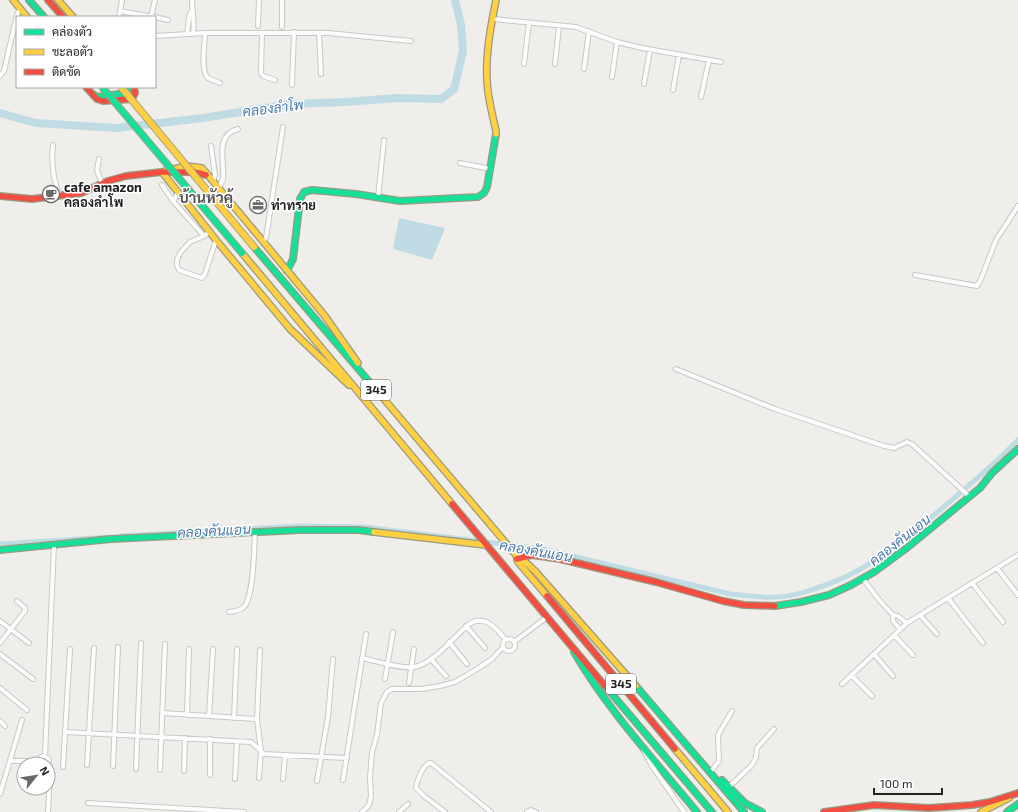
<svg xmlns="http://www.w3.org/2000/svg" width="1018" height="812" viewBox="0 0 1018 812" font-family="'Exo 2',Sarabun,sans-serif">
	<style>
		.water { fill: #bfdbe3 }
		.lines { fill: none; stroke-linecap: round; stroke-linejoin: round }
		.canal { stroke: #bfdbe3; stroke-width: 5 }
		.river { stroke: #bfdbe3; stroke-width: 8 }
		.street-casing { stroke: #c9c8c7; stroke-width: 6 }
		.fast-casing { stroke: #999a82; stroke-width: 8 }
		.slow-casing { stroke: #999a82; stroke-width: 8 }
		.jam-casing { stroke: #999a82; stroke-width: 8 }
		.street { stroke: #fdfcfc; stroke-width: 4 }
		.fast { stroke: #16e098; stroke-width: 5.5 }
		.slow { stroke: #ffcf43; stroke-width: 5.5 }
		.jam { stroke: #f24e42; stroke-width: 5.5 }
		.fast-bridge-casing { stroke: #a79c86; stroke-width: 8; stroke-linecap: butt }
		.slow-bridge-casing { stroke: #a79c86; stroke-width: 8; stroke-linecap: butt }
		.fast-bridge { stroke: #16e098; stroke-width: 6 }
		.slow-bridge { stroke: #ffcf43; stroke-width: 6 }
		.labels { text-anchor: middle; stroke-width: 3; stroke-linejoin: round; paint-order: stroke }
		.shield { fill: #fff; stroke: #646464; stroke-width: 1 }
		.shield-label { font-size: 12px; font-weight: bold; fill: #222 }
		.poi-label { font-size: 13px; font-weight: bold; fill: #222; stroke: #fff; text-anchor: start }
		.water-label { font-size: 14px; font-style: italic; fill: #4a7aab; stroke: #fff }
		.quarter-label { font-size: 15px; font-weight: bold; fill: #555; stroke: #fff }
	</style>
	<rect width="100%" height="100%" fill="#f0eeeb"/>
	<path class="water" d="M399,218L445,228L432,260L393,249Z"/>
	<g class="lines">
		<path class="canal" d="M120,536L299,526L365,527L543,549L730,594C745,595 760,598 775,597C787,597 799,594 811,590C862,575 894,548 934,515C963,491 991,467 1018,440
			M0,544L110,537"/>
		<path class="river" d="M0,113L36,123L116,128L203,118L289,104L346,102L397,98L441,99L454,89L463,51L461,25L455,0"/>
		<g class="street-casing">
			<path id="street" d="M192,0C192,11 195,22 193,33
				M120,11L153,17
				M119,17L122,0
				M151,17L155,0
				M155,17L168,20
				M493,19L576,27L617,42L642,48L721,62
				M258,26L259,0
				M282,27V0
				M205,33C205,43 200,71 208,78C211,80 216,81 220,83
				M262,33L261,73L263,76L275,80
				M319,33L321,74
				M187,34L189,18L191,12
				M155,36L205,33H328L411,41
				M524,64L529,23
				M555,64L559,26
				M584,69L589,31
				M0,76L4,71L17,15L20,8
				M612,77L617,42
				M644,84L650,50
				M292,85L294,32
				M673,90L679,55
				M701,97L709,60
				M53,145C51,163 53,180 60,196
				M211,146L215,175L213,181
				M99,159L97,170L102,184
				M460,163L491,169
				M162,185L173,201
				M219,188C220,185 222,182 223,179C225,162 214,135 238,129
				M178,193L173,201L204,236L209,232
				M378,198L384,140
				M204,236L190,242L180,253L177,260V265L179,270L202,278L205,274L216,240
				M263,241L266,238L283,127
				M915,275L977,286L981,279L996,240L1018,206
				M676,369L775,409L884,446L894,448L907,442L912,444L969,496
				M997,568L1018,595
				M863,579L880,601L893,615L898,616L907,623
				M972,583L1003,622
				M948,598L983,643
				M229,612C235,611 240,611 244,607C254,596 254,547 255,532
				M893,615V621L900,629
				M920,615L937,634
				M0,621L29,643
				M466,626L485,648
				M894,635L913,655
				M503 645a6 6 0 1 1 12 0a6 6 0 1 1-12 0Z
				M449,642L467,664
				M514,642L547,617
				M0,643L25,611V608L17,601
				M0,654L33,679
				M874,654L893,676
				M362,658C377,661 399,669 414,667C433,664 455,636 469,624C485,614 496,628 506,640
				M431,659L446,676
				M851,675L872,696
				M385,679L393,632
				M409,683L414,649
				M842,684L907,623L1018,555
				M0,688L27,710
				M163,713L257,719
				M187,715L189,649
				M209,716L213,649
				M234,718L237,649
				M0,721L5,726
				M65,732L251,742L264,754L347,758
				M643,749L652,766L684,812
				M45,756L54,545
				M10,761H38
				M38,764V759L43,756L48,758L49,761L48,765
				M87,765L94,648
				M113,766L118,647
				M63,767L70,649
				M136,769L141,643
				M160,770L165,644
				M712,770L719,761L718,735L732,711
				M184,771L185,738
				M210,775V739
				M259,778L261,751L257,719L260,650
				M235,779L237,741
				M283,779L285,755
				M343,780L366,634
				M317,781L328,717L333,659
				M729,787L752,765L756,757L757,748L774,729
				M0,794L22,720
				M88,803L244,812
				M48,812L50,773L48,771
				M362,812L369,805L371,796L370,778L372,752L377,735L381,703L387,692L392,689H421L440,686L455,682L477,669L492,659L503,647
				M399,812L408,804
				M445,812L424,796L416,788C417,780 422,767 429,763H431L491,812
				M527,812L531,810L536,812"/>
		</g>
		<g class="fast-casing">
			<path id="fast" d="M29,0L44,17
				M94,95L98,97L126,93L130,87
				M254,247L378,392
				M287,271L293,259L300,199L304,192L312,190L356,194L400,201L478,197L484,193L487,187L496,134
				M0,550L111,539L300,530H358L374,532
				M775,606L801,602L829,595L851,585L874,572L908,547L980,488L992,473L1018,449
				M574,652C607,709 655,761 697,812
				M605,686L712,812
				M636,686L744,812
				M722,780L745,803L762,812
				M1007,812L1018,804"/>
		</g>
		<g class="slow-casing">
			<path id="slow" d="M13,0L27,17
				M58,0L73,17
				M496,134V131C493,118 490,105 488,92C484,61 490,30 496,0
				M162,172L187,166L202,168L325,316L358,363
				M162,172L216,240L290,329L349,385
				M242,253L452,504
				M378,392L516,555L518,562L547,596
				M374,532L486,545
				M520,557L535,571L636,686
				M675,749L728,812
				M981,812L1009,798"/>
		</g>
		<g class="jam-casing">
			<path id="jam" d="M48,0L63,17
				M86,87L97,99L103,101L132,99L135,93L134,87
				M163,172H194L206,175
				M0,196L32,199L81,193L108,181L126,176L162,172
				M452,504L605,686
				M517,559L532,555L560,559L656,582L723,601L744,605L775,606
				M547,596L675,749
				M824,812L874,805L929,808L972,805L990,802L1018,793"/>
		</g>
		<use href="#street" class="street"/>
		<use href="#fast" class="fast"/>
		<use href="#slow" class="slow"/>
		<use href="#jam" class="jam"/>
		<g class="fast-bridge-casing">
			<path id="fast-bridge" d="M102,87L242,253"/>
		</g>
		<g class="slow-bridge-casing">
			<path id="slow-bridge" d="M121,87L254,247"/>
		</g>
		<use href="#fast-bridge" class="fast-bridge"/>
		<use href="#slow-bridge" class="slow-bridge"/>
	</g>
	<defs>
		<g id="cafe-ring" transform="scale(0.9)"><circle r="9.5" fill="#fff" stroke="#6a6968" stroke-width="1.5"/><path d="M-5.5-4.5H6V0H3Q3 3.5 0 3.5H-2.5Q-5.5 3.5-5.5 0ZM3-3.2v2h1.7v-2ZM-6 4.5H4V6H-6Z" fill="#6a6968"/></g>
		<g id="office-ring" transform="scale(0.9)"><circle r="9.5" fill="#fff" stroke="#6a6968" stroke-width="1.5"/><path d="M-6-3h4V-5.5h4V-3h4V5H-6ZM-1-4.5V-3h2v-1.5ZM-6 0V1H6V0Z" fill="#6a6968"/></g>
	</defs>
	<g fill-rule="evenodd">
		<use href="#cafe-ring" x="51" y="194"/>
		<use href="#office-ring" x="258" y="205"/>
	</g>
	<g class="labels">
		<g class="shield">
			<rect x="361" y="380" width="30" height="20" rx="3"/>
			<rect x="606" y="674" width="30" height="20" rx="3"/>
		</g>
		<g class="shield-label">
			<text x="376" y="394">345</text>
			<text x="621" y="688">345</text>
		</g>
		<g class="poi-label">
			<text x="64" y="192">cafe amazon<tspan x="64" dy="15">คลองลำโพ</tspan></text>
			<text x="271" y="210">ท่าทราย</text>
		</g>
		<g class="water-label">
			<text transform="translate(273 108) rotate(-7)" y="5">คลองลำโพ</text>
			<text transform="translate(214 531) rotate(-3)" y="5">คลองคันแอน</text>
			<text transform="translate(900 540) rotate(-38)" y="5">คลองคันแอน</text>
			<text transform="translate(536 551) rotate(10)" y="5">คลองคันแอน</text>
		</g>
		<g class="quarter-label">
			<text x="206" y="203">บ้านหัวคู้</text>
		</g>
	</g>
	<rect x="16" y="16" width="140" height="72" fill="#ffffff" stroke="#a7a7a7"/>
	<rect x="24" y="29" width="20" height="6" fill="#16e098" stroke="#a7a7a7"/>
	<text x="52" y="36" font-size="12" fill="#222222">คล่องตัว</text>
	<rect x="24" y="49" width="20" height="6" fill="#ffcf43" stroke="#a7a7a7"/>
	<text x="52" y="56" font-size="12" fill="#222222">ชะลอตัว</text>
	<rect x="24" y="69" width="20" height="6" fill="#f24e42" stroke="#a7a7a7"/>
	<text x="52" y="76" font-size="12" fill="#222222">ติดขัด</text>
	<g transform="translate(36 776) rotate(60)"><circle r="19" fill="#ffffff" stroke="#a7a7a7"/>
	<path d="M0-3L7 15L0 10L-7 15Z" fill="#6a6968"/>
	<text y="-6" font-size="11" font-weight="bold" text-anchor="middle" fill="#222222">N</text>
	</g>
	<path d="M874 788v6h68v-6" fill="none" stroke="#222222" stroke-width="2"/>
	<text x="880" y="788" font-size="12" fill="#222222" stroke="#ffffff" stroke-width="3" paint-order="stroke">100 m</text>
</svg>
